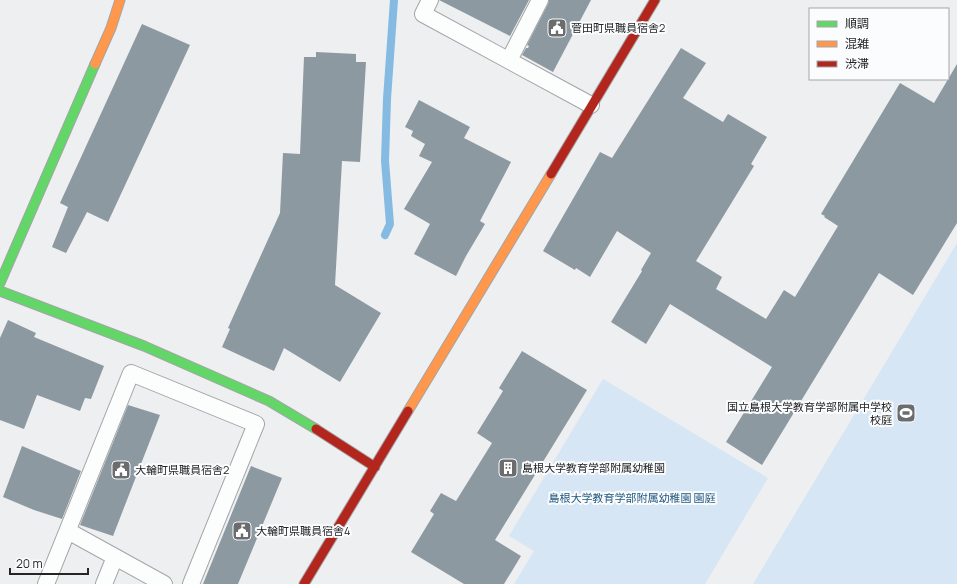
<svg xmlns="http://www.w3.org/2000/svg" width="957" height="584" viewBox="0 0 957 584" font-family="Manrope,'Noto Sans JP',sans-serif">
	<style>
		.green { fill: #d6e6f4 }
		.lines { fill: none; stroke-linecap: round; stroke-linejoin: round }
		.stream { stroke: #85bae2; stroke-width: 8 }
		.building { fill: #8d99a1 }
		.lane-casing { stroke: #a3a5a6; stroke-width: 18 }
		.fast-casing { stroke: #a3a5a6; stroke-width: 11 }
		.slow-casing { stroke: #a3a5a6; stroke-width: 11 }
		.jam-casing { stroke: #a3a5a6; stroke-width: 11 }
		.lane { stroke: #fcfdfd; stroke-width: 16 }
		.fast { stroke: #63d668; stroke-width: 9 }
		.slow { stroke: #ff974d; stroke-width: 9 }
		.jam { stroke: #b3261e; stroke-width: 9 }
		.labels { text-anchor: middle; stroke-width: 4; stroke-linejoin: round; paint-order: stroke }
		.poi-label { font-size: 11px; fill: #232526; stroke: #fafcfe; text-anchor: start }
		.park-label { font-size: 11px; fill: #235980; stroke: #fafcfe }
	</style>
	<rect width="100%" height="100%" fill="#edeff1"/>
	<path class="green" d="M957,243V584H753Z
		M603,379L768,478L705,584H514L534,551L509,536Z"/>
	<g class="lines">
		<path class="stream" d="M385,235L390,224L385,161L387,99L394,0"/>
	</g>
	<path class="building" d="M439,0H529L510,36Z
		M549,0H591L553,72L522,55L526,48H528L529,46L527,45L548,4Z
		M142,24L190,45L108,222L87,212L66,253L52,247L68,207L60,203Z
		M681,48L706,63L683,98L723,122L728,114L767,137L751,164L754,166L696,261L722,277L716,289L766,319L784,290L795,297L838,226L824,217L825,216L821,214L900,83L934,103L957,64V223L913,295L879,273L762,465L726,442L772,367L670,304L646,344L611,322L642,271L641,270L651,253L617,231L590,277L576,268L575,270L543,251L600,152L612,158Z
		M316,52L356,54V62H366L360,162L342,161L335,285L381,313L340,382L284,348L274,371L222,347L230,329L228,328L280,213L283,153L300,154L304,57H316Z
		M419,100L470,127L464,138L511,162L480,221L485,224L466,256L456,276L414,254L430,224L404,209L432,162L419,156L425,144L411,136L413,131L405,127Z
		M8,320L36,333L34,337L104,366L91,399L85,398L80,411L37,395L24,429L0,420V338Z
		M522,351L587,390L495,540L521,556L504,584H464L411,552L434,514L430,511L441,493L456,501L492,443L477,433L503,391L499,388Z
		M128,405L160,415L113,536L80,525Z
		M22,446L81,471L62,519L34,510L3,497Z
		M251,466L282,478L238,584H203Z"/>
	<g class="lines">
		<g class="lane-casing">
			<path id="lane" d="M430,0L423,14L591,105
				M509,60L540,0
				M68,531L164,584
				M46,584L131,373L256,424L191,584
				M104,584L115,557"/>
		</g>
		<g class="fast-casing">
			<path id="fast" d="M0,283L95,64
				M0,291L144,346L269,401L316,429"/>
		</g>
		<g class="slow-casing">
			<path id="slow" d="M95,64L111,28L120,0
				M408,411L551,174"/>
		</g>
		<g class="jam-casing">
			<path id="jam" d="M551,174L655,0
				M316,429L375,467
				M304,584L408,411"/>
		</g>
		<use href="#lane" class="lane"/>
		<use href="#fast" class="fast"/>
		<use href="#slow" class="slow"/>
		<use href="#jam" class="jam"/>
	</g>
	<defs>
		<g id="civic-square" transform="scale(1)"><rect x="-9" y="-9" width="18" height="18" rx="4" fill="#6a6c6d" stroke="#fafcfe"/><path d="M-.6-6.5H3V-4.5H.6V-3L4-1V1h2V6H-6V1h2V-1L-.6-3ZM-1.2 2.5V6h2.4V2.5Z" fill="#fff"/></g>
		<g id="stadium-square" transform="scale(1)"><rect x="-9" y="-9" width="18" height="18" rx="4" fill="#6a6c6d" stroke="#fafcfe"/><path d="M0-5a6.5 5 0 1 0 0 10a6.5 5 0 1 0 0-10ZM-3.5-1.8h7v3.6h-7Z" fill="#fff"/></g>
		<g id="building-square" transform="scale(1)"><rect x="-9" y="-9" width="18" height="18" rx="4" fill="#6a6c6d" stroke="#fafcfe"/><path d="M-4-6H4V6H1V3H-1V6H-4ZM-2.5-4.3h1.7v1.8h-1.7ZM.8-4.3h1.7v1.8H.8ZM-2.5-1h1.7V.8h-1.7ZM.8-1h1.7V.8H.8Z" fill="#fff"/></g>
	</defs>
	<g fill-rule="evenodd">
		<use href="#civic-square" x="557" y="28"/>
		<use href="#stadium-square" x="906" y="413"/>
		<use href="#building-square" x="508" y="468"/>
		<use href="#civic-square" x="121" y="470"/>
		<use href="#civic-square" x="242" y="531"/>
	</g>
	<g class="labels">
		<g class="poi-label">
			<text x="571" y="32">菅田町県職員宿舎2</text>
			<text x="892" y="411" text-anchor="end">国立島根大学教育学部附属中学校<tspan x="892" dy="13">校庭</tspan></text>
			<text x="522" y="472">島根大学教育学部附属幼稚園</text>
			<text x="135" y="474">大輪町県職員宿舎2</text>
			<text x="256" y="535">大輪町県職員宿舎4</text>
		</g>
		<g class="park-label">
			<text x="632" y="502">島根大学教育学部附属幼稚園 園庭</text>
		</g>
	</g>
	<rect x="809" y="8" width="140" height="72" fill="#fafcfe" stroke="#a4a6a8"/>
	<rect x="817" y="21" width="20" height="6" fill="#63d668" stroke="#a4a6a8"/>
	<text x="845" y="28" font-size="12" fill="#232526">順調</text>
	<rect x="817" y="41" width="20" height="6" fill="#ff974d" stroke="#a4a6a8"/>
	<text x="845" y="48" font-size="12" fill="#232526">混雑</text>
	<rect x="817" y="61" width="20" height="6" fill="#b3261e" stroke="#a4a6a8"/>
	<text x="845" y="68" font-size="12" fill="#232526">渋滞</text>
	<path d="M10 568v6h78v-6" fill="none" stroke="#232526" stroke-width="2"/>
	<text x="16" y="568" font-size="12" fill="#232526" stroke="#fafcfe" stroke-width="3" paint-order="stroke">20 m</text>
</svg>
